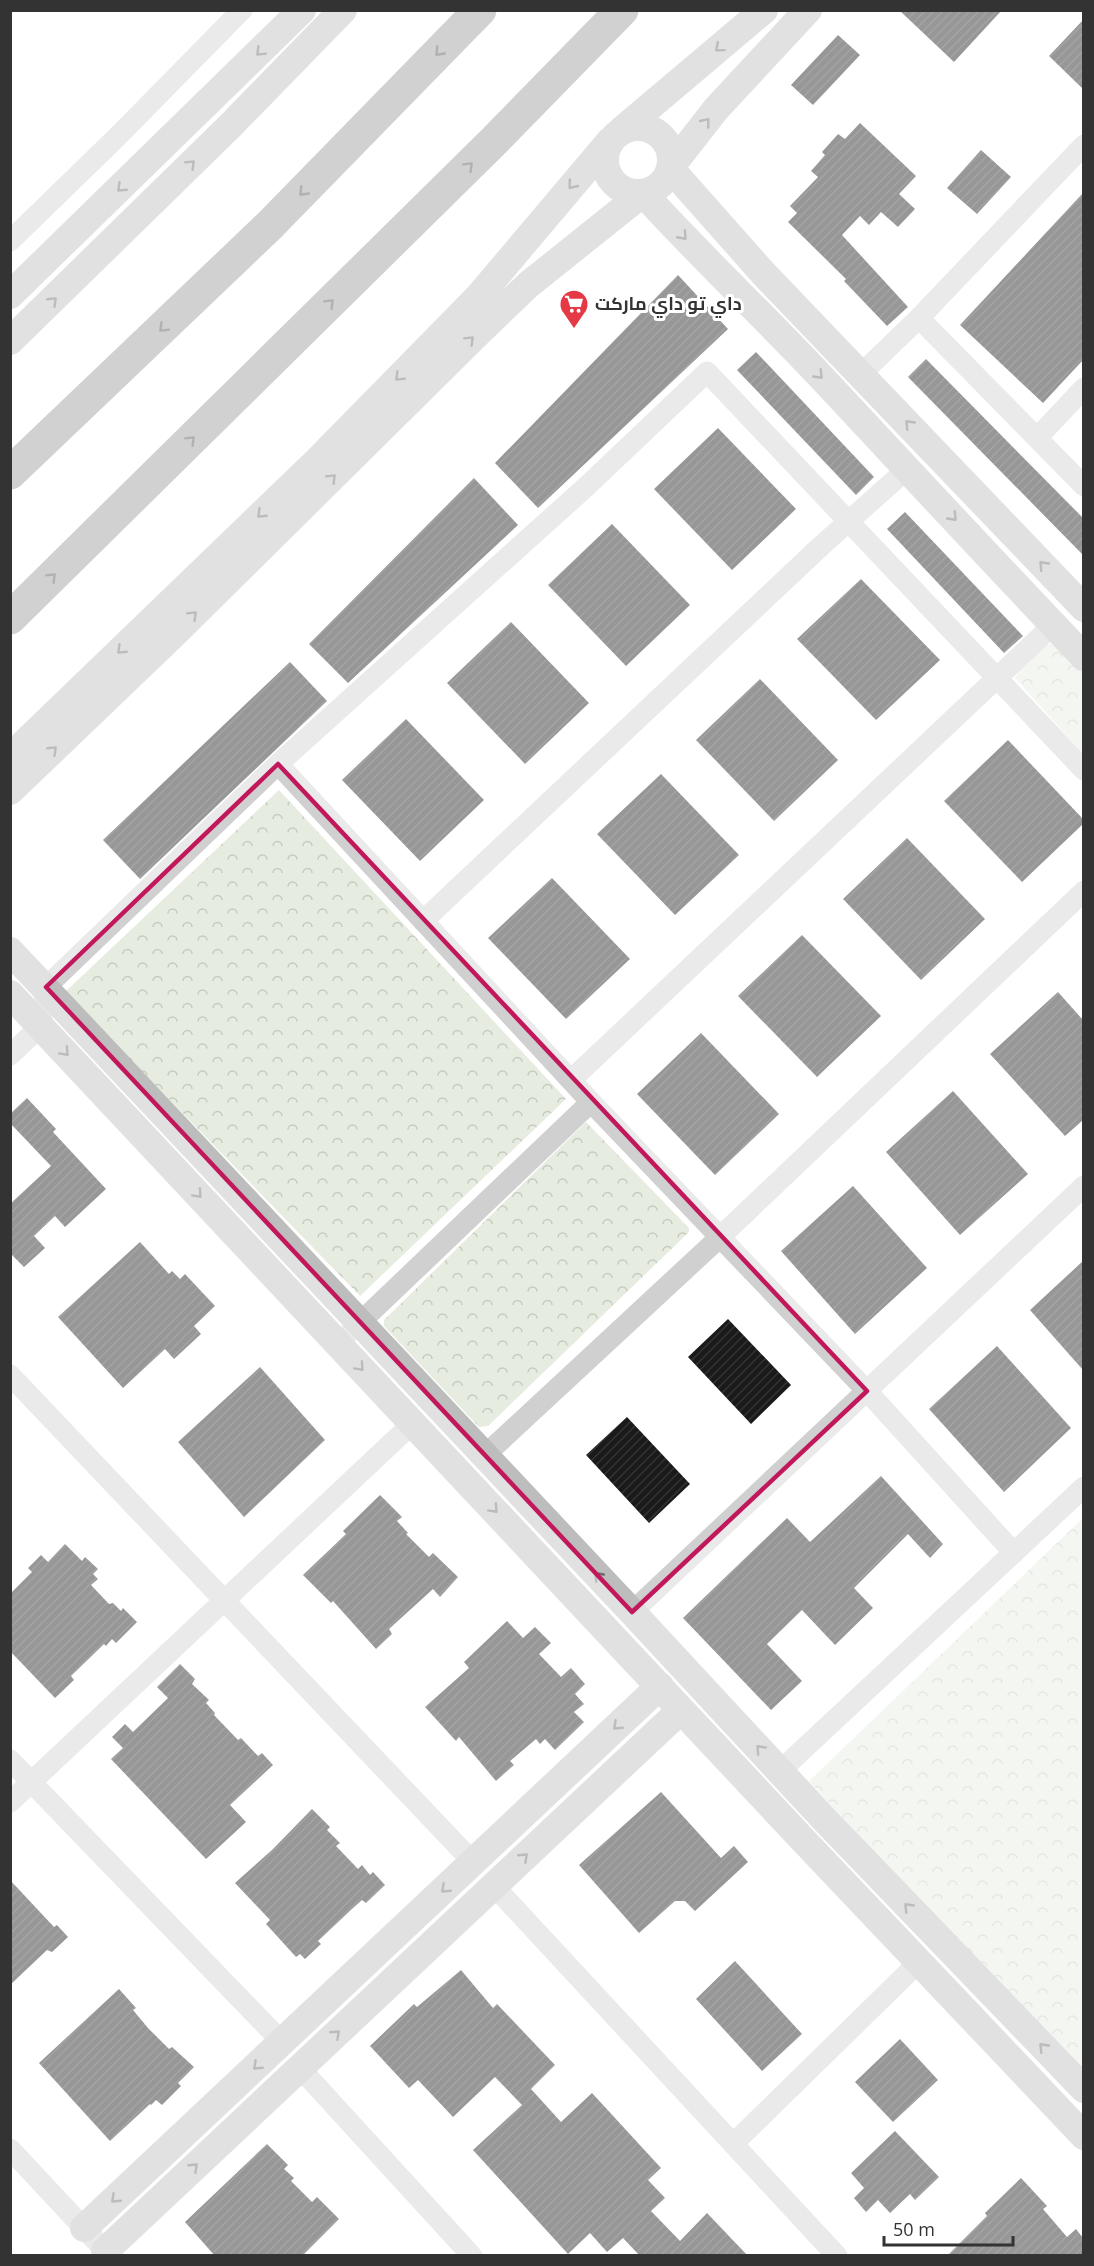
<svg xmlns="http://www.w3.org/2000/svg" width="1094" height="2266" viewBox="0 0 1094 2266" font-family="'Open Sans',Cairo,sans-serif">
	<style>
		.park { fill: url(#park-crowns) }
		.building { fill: url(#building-hatch) }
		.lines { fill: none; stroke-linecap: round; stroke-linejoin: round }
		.street { stroke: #d0d0d0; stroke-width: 21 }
		.secondary { stroke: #bdbdbd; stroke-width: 28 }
		.highway { stroke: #9a9a9a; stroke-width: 33 }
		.oneway { stroke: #6a6a6a }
		.oneway2 { stroke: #525252 }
		.marked { fill: none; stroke: #c2185b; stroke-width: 4.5; stroke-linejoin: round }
		.labels { text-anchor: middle; stroke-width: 6; stroke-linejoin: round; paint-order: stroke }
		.poi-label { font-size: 18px; font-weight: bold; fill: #333; stroke: #fff; text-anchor: start }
	</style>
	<defs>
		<pattern id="park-crowns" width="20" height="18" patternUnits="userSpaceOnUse" patternTransform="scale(1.5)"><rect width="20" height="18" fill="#e6ecdf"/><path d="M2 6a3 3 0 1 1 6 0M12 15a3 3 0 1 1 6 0" fill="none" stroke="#c6cbc0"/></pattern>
		<pattern id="building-hatch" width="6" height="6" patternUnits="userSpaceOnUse" patternTransform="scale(1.5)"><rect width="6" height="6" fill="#1a1a1a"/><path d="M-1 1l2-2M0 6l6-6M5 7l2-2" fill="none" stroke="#333"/></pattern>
	</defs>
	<rect width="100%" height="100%" fill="#fff"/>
	<path class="park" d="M1052,643L1061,648L1083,672V754L1015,678C1022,665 1037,649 1052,643Z
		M279,790L566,1099L360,1296L65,992Z
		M586,1122L689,1228V1232L488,1426L479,1427L384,1326V1320Z
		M1083,1518V2083L809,1781Z"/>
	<path class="building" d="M899,10H1002L954,62Z
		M1083,20V89L1049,56Z
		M838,35L860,55L813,105L791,85Z
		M860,123L916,176L899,194L915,209L898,227L881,212L869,225L860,216L842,235L908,307L887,326L844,281L846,279L788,222L797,213L790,206L818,177L811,171L825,155L822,152L838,134L845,139Z
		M981,150L1011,177L977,214L947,188Z
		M1083,193V360L1043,403L960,325Z
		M678,275L728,329L538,508L495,463Z
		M756,352L874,477L856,495L737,370Z
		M926,359L1083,518V555L908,377Z
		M718,428L796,509L732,570L654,489Z
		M474,478L518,525L348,683L309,644Z
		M905,512L1023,636L1004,653L887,529Z
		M612,524L690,605L626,666L548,585Z
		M861,579L940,660L876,720L797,639Z
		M511,622L589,703L525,764L447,683Z
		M290,662L327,701L140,879L103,840Z
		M760,679L838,760L774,821L696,740Z
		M406,719L484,800L420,861L342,780Z
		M1008,740L1083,819V824L1022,882L944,801Z
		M661,774L739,855L675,915L597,834Z
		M907,838L985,919L921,980L843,899Z
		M552,878L630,959L566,1019L488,938Z
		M802,935L881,1016L817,1077L738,996Z
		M1058,992L1083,1020V1120L1065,1136L990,1054Z
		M701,1033L779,1114L715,1175L637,1094Z
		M953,1091L1028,1174L960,1235L886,1152Z
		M27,1098L56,1129L53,1132L106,1189L65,1227L55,1216L34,1236L45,1248L24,1267L10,1253V1204L51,1166L10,1123V1114Z
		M853,1186L927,1268L855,1334L781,1251Z
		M140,1242L169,1274L172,1271L180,1279L185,1274L215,1306L194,1326L201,1334L174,1359L165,1349L123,1388L58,1317Z
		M1083,1261V1370L1030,1310Z
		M728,1319L791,1385L751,1424L688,1357Z
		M997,1346L1071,1428L1004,1492L929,1409Z
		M260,1367L325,1440L244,1517L178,1442Z
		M627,1417L690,1484L649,1523L586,1455Z
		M881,1476L943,1544L930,1558L908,1534L854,1588L873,1608L835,1645L802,1610L767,1644L802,1681L771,1710L683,1618L787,1518L810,1542Z
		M380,1495L402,1517L397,1521L408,1533L406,1534L429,1557L433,1553L458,1577L440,1597L433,1589L389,1629L392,1634L376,1649L333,1601L331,1603L303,1575L346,1534L343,1531Z
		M65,1544L82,1561L85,1557L98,1569L93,1574L98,1579L91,1585L109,1604L113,1603L121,1611L123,1608L137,1622L116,1643L112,1639L106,1646L104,1644L71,1676L74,1680L55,1698L10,1651V1594L32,1572L28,1568L41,1555L48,1562Z
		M507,1621L523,1638L535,1627L551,1643L539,1654L561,1677L571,1668L585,1684L575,1694L584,1704L574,1712L584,1722L555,1750L545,1739L540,1744L536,1739L510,1761L514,1765L496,1781L459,1737L456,1741L425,1707L469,1668L464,1662Z
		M180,1664L195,1679L192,1684L209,1700L206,1703L215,1713L214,1715L238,1740L241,1738L258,1756L262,1753L273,1765L230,1805L246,1822L206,1859L111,1759L123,1748L112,1737L125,1724L133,1732L168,1698L157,1687Z
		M661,1792L721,1858L734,1846L748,1862L695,1911L685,1901H675L639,1933L579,1865Z
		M312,1809L330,1827L327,1830L340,1843L336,1846L358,1869L362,1865L370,1875L373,1872L385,1885L366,1903L362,1900L353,1908L318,1941L321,1944L305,1959L300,1954L296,1957L266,1924L270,1920L235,1883L272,1850Z
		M10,1880L54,1927L57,1925L68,1937L52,1952L47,1950L10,1985Z
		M735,1961L802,2034L762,2071L696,1999Z
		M461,1970L493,2008L497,2004L555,2065L531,2089L561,2122L592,2093L661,2168L648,2180L665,2198L651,2211L680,2241L707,2213L748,2256H640L623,2238L607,2252L590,2233L568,2254L473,2150L522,2105L495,2077L453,2117L418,2080L409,2088L370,2046L414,2004L417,2007Z
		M119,1989L136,2008L133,2010L148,2028L169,2049L172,2047L194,2067L178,2083L181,2086L162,2105L156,2100L151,2105L150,2104L110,2141L39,2063Z
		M900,2039L938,2080L893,2122L855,2082Z
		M895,2131L939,2177L915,2200L910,2194L890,2213L878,2200L866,2212L854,2198L864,2188L851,2173Z
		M267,2144L288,2165L284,2169L294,2178L291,2181L312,2202L317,2197L339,2219L302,2256H215L185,2222Z
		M1021,2178L1047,2206L1043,2209L1067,2237L1076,2229L1083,2238V2256H947L987,2216L985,2213Z"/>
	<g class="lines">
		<path class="street" d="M10,241L117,137L242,10
			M919,318L1084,486
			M861,374L919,318L1084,145
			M1037,438L1084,388
			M278,764L591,1102L867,1391L1014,1553
			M423,921L821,546L906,470
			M10,1055L41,1026L46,987L278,764L588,485L707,372L1084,770
			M571,1080L1053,625
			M351,1331L591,1102
			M10,1375L473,1862
			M484,1456L719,1238L1084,891
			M632,1612L1084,1186
			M10,1760L282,2042
			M780,1771L1084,1487
			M10,1802L413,1423
			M494,1886L837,2256
			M300,2068L472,2256
			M733,2144L920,1961
			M10,2149L110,2256"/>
		<path class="secondary" d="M808,10L716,109L670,168L763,273L1084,608
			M605 160a33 33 0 1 1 66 0a33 33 0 1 1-66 0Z
			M622,130L764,10
			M10,295L302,10
			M10,341L230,126L343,10
			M10,757L317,461L479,296L610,141
			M10,791L174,634L480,331L528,285L643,193C701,257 764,316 823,379C910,472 996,565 1084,657
			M10,951L632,1612L825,1820L1084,2089
			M10,994L804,1841L1084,2136
			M84,2228L660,1686
			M105,2251L681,1710"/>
		<path class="highway" d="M10,473L270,225L480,10
			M10,618L494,141L622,10"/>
	</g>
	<defs><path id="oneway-chevron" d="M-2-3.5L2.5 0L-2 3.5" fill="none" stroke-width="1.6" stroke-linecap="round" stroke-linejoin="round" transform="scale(1.5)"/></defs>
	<g class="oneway">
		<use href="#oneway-chevron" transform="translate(719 48) rotate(140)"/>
		<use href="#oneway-chevron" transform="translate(260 52) rotate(135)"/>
		<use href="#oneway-chevron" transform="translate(706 122) rotate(-51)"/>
		<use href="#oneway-chevron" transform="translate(191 164) rotate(-45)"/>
		<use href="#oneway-chevron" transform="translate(572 185) rotate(129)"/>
		<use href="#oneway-chevron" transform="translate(121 188) rotate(136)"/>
		<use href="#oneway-chevron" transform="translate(683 236) rotate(48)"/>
		<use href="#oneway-chevron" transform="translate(53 301) rotate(-44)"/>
		<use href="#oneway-chevron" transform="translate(470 340) rotate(-45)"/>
		<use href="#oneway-chevron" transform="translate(819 375) rotate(46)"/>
		<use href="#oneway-chevron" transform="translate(399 377) rotate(135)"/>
		<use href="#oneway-chevron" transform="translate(909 424) rotate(-134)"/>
		<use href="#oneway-chevron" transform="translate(332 478) rotate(-45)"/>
		<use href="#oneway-chevron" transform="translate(261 514) rotate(136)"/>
		<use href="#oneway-chevron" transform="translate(953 517) rotate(46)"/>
		<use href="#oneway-chevron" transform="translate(1043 565) rotate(-134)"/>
		<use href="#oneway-chevron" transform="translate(193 615) rotate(-45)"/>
		<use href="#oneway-chevron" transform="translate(121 650) rotate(136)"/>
		<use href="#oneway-chevron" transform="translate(53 750) rotate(-44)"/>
		<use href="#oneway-chevron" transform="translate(65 1052) rotate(47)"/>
		<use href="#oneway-chevron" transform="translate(198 1194) rotate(47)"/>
		<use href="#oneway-chevron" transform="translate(360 1367) rotate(47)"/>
		<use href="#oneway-chevron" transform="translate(494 1509) rotate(47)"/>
		<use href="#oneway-chevron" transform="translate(598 1576) rotate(-134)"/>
		<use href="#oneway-chevron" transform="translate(617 1726) rotate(137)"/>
		<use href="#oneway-chevron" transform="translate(760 1749) rotate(-133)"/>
		<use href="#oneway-chevron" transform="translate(524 1857) rotate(-43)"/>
		<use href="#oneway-chevron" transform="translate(445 1889) rotate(137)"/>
		<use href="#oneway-chevron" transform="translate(908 1907) rotate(-134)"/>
		<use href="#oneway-chevron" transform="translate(336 2034) rotate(-43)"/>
		<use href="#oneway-chevron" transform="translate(1043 2047) rotate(-134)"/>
		<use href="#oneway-chevron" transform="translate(257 2066) rotate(137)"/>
		<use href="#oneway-chevron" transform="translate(194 2167) rotate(-43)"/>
		<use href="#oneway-chevron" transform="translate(115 2199) rotate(137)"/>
	</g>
	<g class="oneway2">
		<use href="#oneway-chevron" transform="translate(439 52) rotate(134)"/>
		<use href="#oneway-chevron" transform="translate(469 166) rotate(-45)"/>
		<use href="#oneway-chevron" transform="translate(303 192) rotate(134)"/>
		<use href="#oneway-chevron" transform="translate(330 303) rotate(-45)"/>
		<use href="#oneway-chevron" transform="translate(163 328) rotate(136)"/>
		<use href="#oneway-chevron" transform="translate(191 440) rotate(-45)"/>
		<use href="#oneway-chevron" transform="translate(52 577) rotate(-45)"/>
	</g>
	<path d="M0 0H1094V2266H0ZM278,764L867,1391L632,1612L46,987Z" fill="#fff" fill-opacity=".55" fill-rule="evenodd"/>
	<path class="marked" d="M278,764L867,1391L632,1612L46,987Z"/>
	<defs>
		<g id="supermarket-pin" transform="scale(1.5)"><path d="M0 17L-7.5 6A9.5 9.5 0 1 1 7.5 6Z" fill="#e63946" stroke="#fff"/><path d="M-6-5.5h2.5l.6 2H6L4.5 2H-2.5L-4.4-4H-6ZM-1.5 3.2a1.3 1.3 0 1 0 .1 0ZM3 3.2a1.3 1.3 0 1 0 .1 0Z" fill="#fff"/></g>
	</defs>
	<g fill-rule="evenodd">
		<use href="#supermarket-pin" x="574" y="304"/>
	</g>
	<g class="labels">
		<g class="poi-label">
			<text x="595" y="310">داي تو داي ماركت</text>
		</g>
	</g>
	<rect width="1094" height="2266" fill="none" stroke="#333333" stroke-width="24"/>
	<path d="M884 2236v9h129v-9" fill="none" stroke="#333333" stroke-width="3"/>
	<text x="893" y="2236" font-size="18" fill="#333333" stroke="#ffffff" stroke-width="4.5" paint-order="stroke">50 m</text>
</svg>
